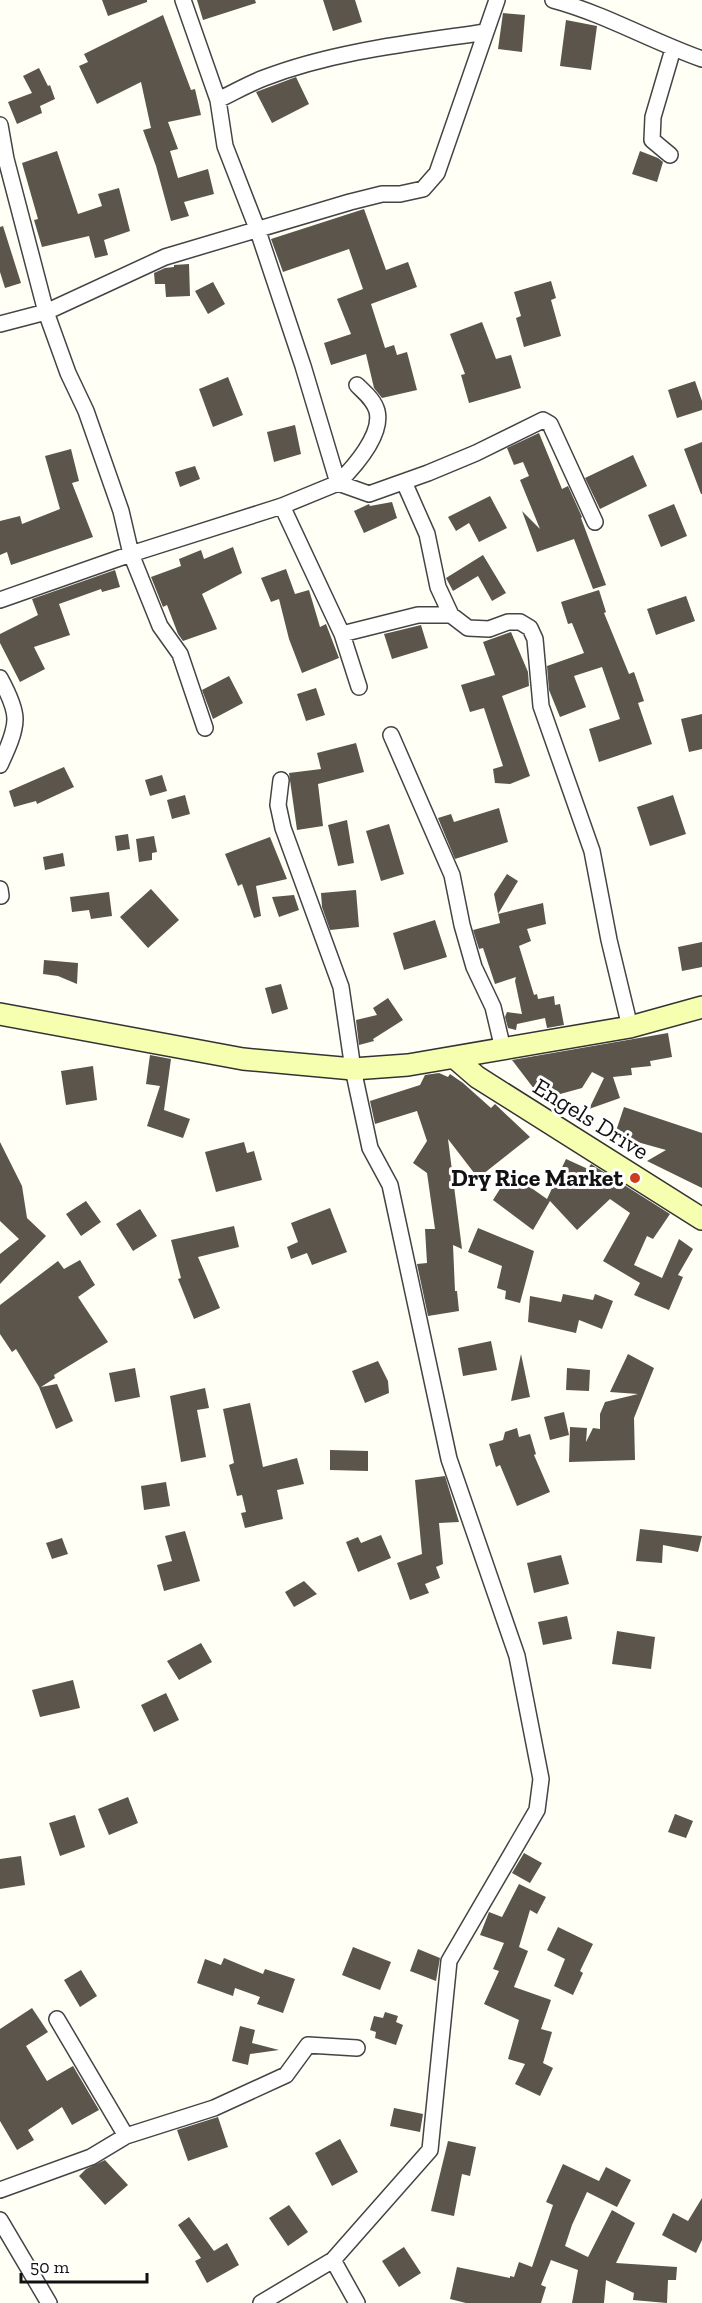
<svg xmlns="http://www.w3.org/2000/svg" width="702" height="2303" viewBox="0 0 702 2303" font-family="'Zilla Slab',serif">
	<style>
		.building { fill: #5b554c }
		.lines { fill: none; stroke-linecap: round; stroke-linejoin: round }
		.street-casing { stroke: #444; stroke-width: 18 }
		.secondary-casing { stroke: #333; stroke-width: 24 }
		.street { stroke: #fff; stroke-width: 15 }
		.secondary { stroke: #f6ffb0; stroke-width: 21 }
		.poi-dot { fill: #cc3d1e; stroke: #fff; stroke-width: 2 }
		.labels { text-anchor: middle; stroke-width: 6; stroke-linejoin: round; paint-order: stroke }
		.street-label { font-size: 24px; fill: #111; stroke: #fff }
		.poi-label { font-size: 24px; font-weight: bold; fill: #111; stroke: #fff; text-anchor: end }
	</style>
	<rect width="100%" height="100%" fill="#fffff5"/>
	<path class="building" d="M102,0H147V2L108,16Z
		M197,0H255L256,3L203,20Z
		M323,0H355L362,22L333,31Z
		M503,13L525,15L522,52L498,49Z
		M163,15L191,90L195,89L201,115L168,122L178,149L170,151L178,178L208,169L214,194L184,202L189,216L171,221L156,166L143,130L151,128L141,82L97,104L79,66L88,62L84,54Z
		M566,20L597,26L591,70L560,66Z
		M39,68L48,86L50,85L55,99L40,106L42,113L17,124L8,102L32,93L23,76Z
		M296,77L309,104L272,123L256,92Z
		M57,151L78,214L102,206L98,194L119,188L130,231L104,240L108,255L95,258L89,236L42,247L34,220L38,219L22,163Z
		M640,151L658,158L663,162L657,182L632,174Z
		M364,209L386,270L408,262L417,287L371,304L385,348L394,345L397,355L407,352L417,390L382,398L374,388L366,354L331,365L324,343L351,334L337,299L363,289L349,249L283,272L271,239Z
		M3,226L21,283L5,288L0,272V227Z
		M189,264L190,296L166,297L165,284H155L154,273L165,268L174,267V265Z
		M551,281L556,298L551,300L561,336L524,347L516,318L521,316L514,292Z
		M213,282L225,304L208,314L195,291Z
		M482,322L496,359L511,355L521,388L469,403L461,375L465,374L450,334Z
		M228,377L243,415L213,427L199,389Z
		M695,381L702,401V410L677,418L668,390Z
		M295,425L301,454L274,462L267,432Z
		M539,433L562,489L568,486L582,517L581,518L606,585L593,589L574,539L537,552L522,511L540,529L520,480L529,476L523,462L514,465L507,448Z
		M702,442V494H701L684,449Z
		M71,449L79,481L72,483L93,537L11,565L7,552L0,555V521L20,516L22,524L60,509L45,456Z
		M633,455L647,486L600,509L585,478Z
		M195,466L200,479L180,487L175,472Z
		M490,496L507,528L479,542L469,523L456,531L448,517Z
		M392,502L397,518L364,533L354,511L369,504L370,506Z
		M674,504L687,536L661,547L648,515Z
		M233,547L242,573L202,594L217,629L183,641L178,634L167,605L163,607L151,577L181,566L179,559L201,550L204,559Z
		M483,555L506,593L492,601L478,576L453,591L446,578Z
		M286,569L295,594L309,590L320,627L326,624L339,658L302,673L289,639L279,599L271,602L261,578Z
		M115,570L120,587L102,592L101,589L59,604L70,635L34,647L45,669L20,682L0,643V634L38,615L32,599Z
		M599,590L606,612L604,613L629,674L634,672L644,701L638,703L652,744L599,762L589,729L620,719L602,667L574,676L586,707L560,717L549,690L547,666L584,653L572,623L568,624L561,602Z
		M686,596L695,621L656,635L647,609Z
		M421,625L428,648L392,659L384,634Z
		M511,632L528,672L529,686L502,696L530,776L510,784L495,783L493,769L503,766L484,708L470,712L461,685L495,675L483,642Z
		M229,676L243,703L213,719L202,690Z
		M316,688L325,715L306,721L297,694Z
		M702,714V749L689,752L681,719Z
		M356,743L364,772L318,784L323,826L297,830L289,773L321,769L317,753Z
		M64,767L74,787L37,804L36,801L14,807L9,791Z
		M162,775L167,791L150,796L145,780Z
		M185,795L190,814L172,819L167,800Z
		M673,795L686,834L650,846L637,807Z
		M499,808L508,842L455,859L438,818L451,814L454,822Z
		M347,820L354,863L338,866L328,825Z
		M389,824L404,874L381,881L366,831Z
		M128,834L130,849L117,851L115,836Z
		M154,836L157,852L152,853V860L139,862L136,839Z
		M270,837L287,879L256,886L261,916L254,918L242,884L238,886L225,854Z
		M63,853L65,866L45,870L43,857Z
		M507,874L518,881L498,914L543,903L546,924L527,929L531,941L519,946L534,995L537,994L538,999L554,996L555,1005L560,1004L564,1025L547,1028L545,1018L517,1024L516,1030L508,1028L505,1017L507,1012L522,1014L515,981L516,977L495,984L483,948L479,949L473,930L500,923L494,894Z
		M151,889L179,920L148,948L120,917Z
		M356,890L359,927L330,930L322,907L321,893Z
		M109,892L112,916L91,919L89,910L72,912L70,897Z
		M294,895L299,910L279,917L272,897Z
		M435,920L447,957L404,970L393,933Z
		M702,942V967L682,971L678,947Z
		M44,960L78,963L77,984L58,976L43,974Z
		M281,984L288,1009L272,1014L265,988Z
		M388,998L403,1020L373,1039L374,1041L359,1045L356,1020L377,1015L373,1008Z
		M668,1033L672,1057L650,1061L651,1066L631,1068L632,1075L613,1077L620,1098L589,1109L604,1078L592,1072L582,1088L553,1096L550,1088L538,1094L512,1060Z
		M150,1055L171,1059L164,1110L190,1119L183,1138L147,1126L160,1086L146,1084Z
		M93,1066L97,1100L66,1105L61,1071Z
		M439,1073L448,1077L450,1074L463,1083L491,1108L495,1104L530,1137L478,1178L448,1139L462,1249L453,1245L455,1291H457L459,1311L428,1316L417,1264L427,1263L425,1229H435L427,1173L413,1163L427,1141L417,1111L375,1124L370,1101L420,1085L425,1075Z
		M624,1107L702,1133V1188L647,1161L666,1150L630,1140H619L620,1132L616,1131Z
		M0,1142L22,1186L27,1218L46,1236L0,1284V1254L19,1239L0,1221Z
		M244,1142L247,1153L254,1151L262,1180L216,1192L205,1152Z
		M566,1159L588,1169L591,1164L670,1214L653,1239L647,1236L634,1265L662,1278L679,1239L693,1249L678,1275L683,1277L669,1310L634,1295L640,1283L603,1261L630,1213L610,1199L577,1230L550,1201L533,1230L493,1200L510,1173L547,1199Z
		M86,1201L101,1222L81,1236L66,1214Z
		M330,1208L347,1252L312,1265L307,1253L291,1259L287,1247L298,1242L291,1223Z
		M140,1209L157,1236L133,1251L116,1224Z
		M234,1226L239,1247L198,1257L220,1308L194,1319L178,1279L181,1278L171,1240Z
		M478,1228L534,1251L520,1303L505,1299L506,1291L497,1288L502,1266L468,1252Z
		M80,1260L95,1285L78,1297L108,1342L54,1375L55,1378L41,1387L57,1384L73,1421L56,1429L39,1387L16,1349L12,1352L0,1334V1305L58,1261L64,1269Z
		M563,1294L593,1300L595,1294L613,1301L602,1329L579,1320L576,1333L528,1322L530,1296L561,1302Z
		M491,1341L497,1370L463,1376L458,1348Z
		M521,1354L530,1397L511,1401Z
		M628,1354L654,1368L634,1418L635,1460L569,1462L570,1427L587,1428L586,1442L593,1428L600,1429V1414L605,1402L638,1394L610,1392Z
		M378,1361L388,1381L389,1393L365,1403L352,1371Z
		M135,1368L140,1397L115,1402L109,1373Z
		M567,1368L590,1370L589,1391L566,1390Z
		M205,1388L209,1408L197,1410L206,1457L181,1462L170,1396Z
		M250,1403L263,1467L297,1458L304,1484L277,1490L283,1519L245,1528L241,1513L246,1512L242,1495L237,1496L229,1465L234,1463L223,1409Z
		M564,1412L569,1435L550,1440L544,1417Z
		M517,1428L519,1437L530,1434L536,1454L534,1455L550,1492L517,1506L500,1465L496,1467L489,1444L503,1440L505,1432Z
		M330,1450L368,1451V1471L330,1470Z
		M445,1476L459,1522L439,1523L443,1564L436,1567L440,1578L425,1584L429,1593L410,1600L397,1563L422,1554L415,1480Z
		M166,1482L170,1506L144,1510L141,1486Z
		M640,1529L702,1536L698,1552L663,1545L662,1563L636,1561Z
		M185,1531L200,1581L164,1591L157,1565L172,1561L165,1536Z
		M381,1535L391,1558L358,1572L346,1542L358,1537L361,1543Z
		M62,1538L68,1554L52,1559L46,1543Z
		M561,1555L569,1584L534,1593L527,1563Z
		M304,1581L317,1594L294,1607L285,1592Z
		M567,1616L572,1639L543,1645L538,1622Z
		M617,1631L655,1637L651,1669L612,1664Z
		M201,1643L212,1662L179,1680L167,1661Z
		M73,1680L80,1708L40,1717L32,1690Z
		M166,1693L179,1720L154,1732L141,1705Z
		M128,1797L138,1823L109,1835L98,1809Z
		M675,1814L693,1821L686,1838L668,1832Z
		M75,1815L85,1847L60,1856L49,1823Z
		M524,1853L542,1863L530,1883L512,1873Z
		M21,1856L25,1885L0,1889V1859Z
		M519,1884L546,1897L537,1914L530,1910L519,1947L528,1951L514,1987L551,2000L541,2029L552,2032L543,2063L553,2068L540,2096L515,2084L525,2064L508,2059L519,2020L484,2004L499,1971L493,1969L504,1943L480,1935L489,1912L502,1917Z
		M558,1927L593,1944L580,1971L583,1973L573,1995L554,1986L565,1959L547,1950Z
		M353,1947L391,1962L380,1990L342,1975Z
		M418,1949L440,1958L436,1981L410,1971Z
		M224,1958L263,1974L265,1969L295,1979L283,2013L257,2004L260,1997L235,1988L233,1996L197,1983L205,1959L221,1965Z
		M81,1970L97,1996L80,2007L64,1980Z
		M32,2008L48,2032L26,2046L47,2081L73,2066L99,2110L72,2125L62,2107L28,2130L34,2140L17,2150L0,2121V2029Z
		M385,2012L398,2016L396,2022L403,2025L396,2045L375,2038L376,2032L370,2030L374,2016L383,2018Z
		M240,2026L255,2030L252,2043L279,2050L250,2054L248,2065L232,2061Z
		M394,2108L423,2114L420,2132L390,2126Z
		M218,2117L228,2147L188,2161L177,2130Z
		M340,2139L358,2172L332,2186L315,2153Z
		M448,2141L476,2147L470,2176L462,2174L454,2216L431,2211Z
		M105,2160L128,2185L105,2205L79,2176L86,2169Z
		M563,2164L599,2181L606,2167L631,2180L617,2207L587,2192L572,2225L565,2246L588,2257L612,2210L635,2223L616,2263L677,2267L676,2280H668L667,2303L633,2300L634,2293L606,2280L604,2303H572L578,2270L551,2260L541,2285L546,2287L541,2303H466L450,2299L457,2267L510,2278V2276L514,2277L519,2262L532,2267L553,2205L546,2202Z
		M702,2198V2240L696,2253L662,2235L673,2213L688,2221Z
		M289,2205L308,2232L288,2246L269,2218Z
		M189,2217L214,2251L227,2243L239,2265L207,2283L195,2261L201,2258L178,2225Z
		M404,2247L421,2273L399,2287L382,2261Z"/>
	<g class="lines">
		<g class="street-casing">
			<path id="street" d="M183,0L218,100L225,146L258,231L303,366L338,483C353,468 383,435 377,411C374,400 365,393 357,385
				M553,0C605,14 651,41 702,59
				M218,100C233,93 248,84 264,78C334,51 411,43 486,32
				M0,125L6,159L46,312L68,373L86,411L121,511L131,554L160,626L180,654L205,728
				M670,155L652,140L653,117L673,49
				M0,324L46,312L165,257L350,202L382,194H400L423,189L437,173L497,0
				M404,482L427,534L438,587L451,615L468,628L489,629L508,622H520L530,628L535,639L541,706L592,851L609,940L630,1027
				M282,506L342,634L359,687
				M0,600L131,554L282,506L338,483L369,494L428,473L476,453L543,420L550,424L595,522
				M342,634L418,615H451
				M0,678C6,689 15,706 15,719C15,734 6,752 0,765
				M391,735L452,875L462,925L474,967L493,1007L503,1049
				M0,889L1,896
				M57,2019L126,2136
				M0,2190L91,2157L126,2136L214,2108L286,2075L308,2045L357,2048
				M0,2220L49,2303
				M333,2260L357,2303
				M261,2303L333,2260L430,2150L449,1961L537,1810L541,1779L517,1656L449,1459L390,1185L370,1148L353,1069L341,987L283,828L278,805L281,780"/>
		</g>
		<g class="secondary-casing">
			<path id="secondary" d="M0,1014L243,1059L353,1069L408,1065L630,1027L702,1007
				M455,1058L477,1077L702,1219"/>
		</g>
		<use href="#street" class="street"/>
		<use href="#secondary" class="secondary"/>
	</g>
	<circle class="poi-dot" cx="635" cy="1178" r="6"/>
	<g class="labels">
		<g class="street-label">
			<text transform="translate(591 1119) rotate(32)" y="8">Engels Drive</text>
		</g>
		<g class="poi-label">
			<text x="623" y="1186">Dry Rice Market</text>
		</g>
	</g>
	<path d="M21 2273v9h126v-9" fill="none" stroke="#111111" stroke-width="3"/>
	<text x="30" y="2273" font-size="18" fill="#111111" stroke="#ffffff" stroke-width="4.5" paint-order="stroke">50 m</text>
</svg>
